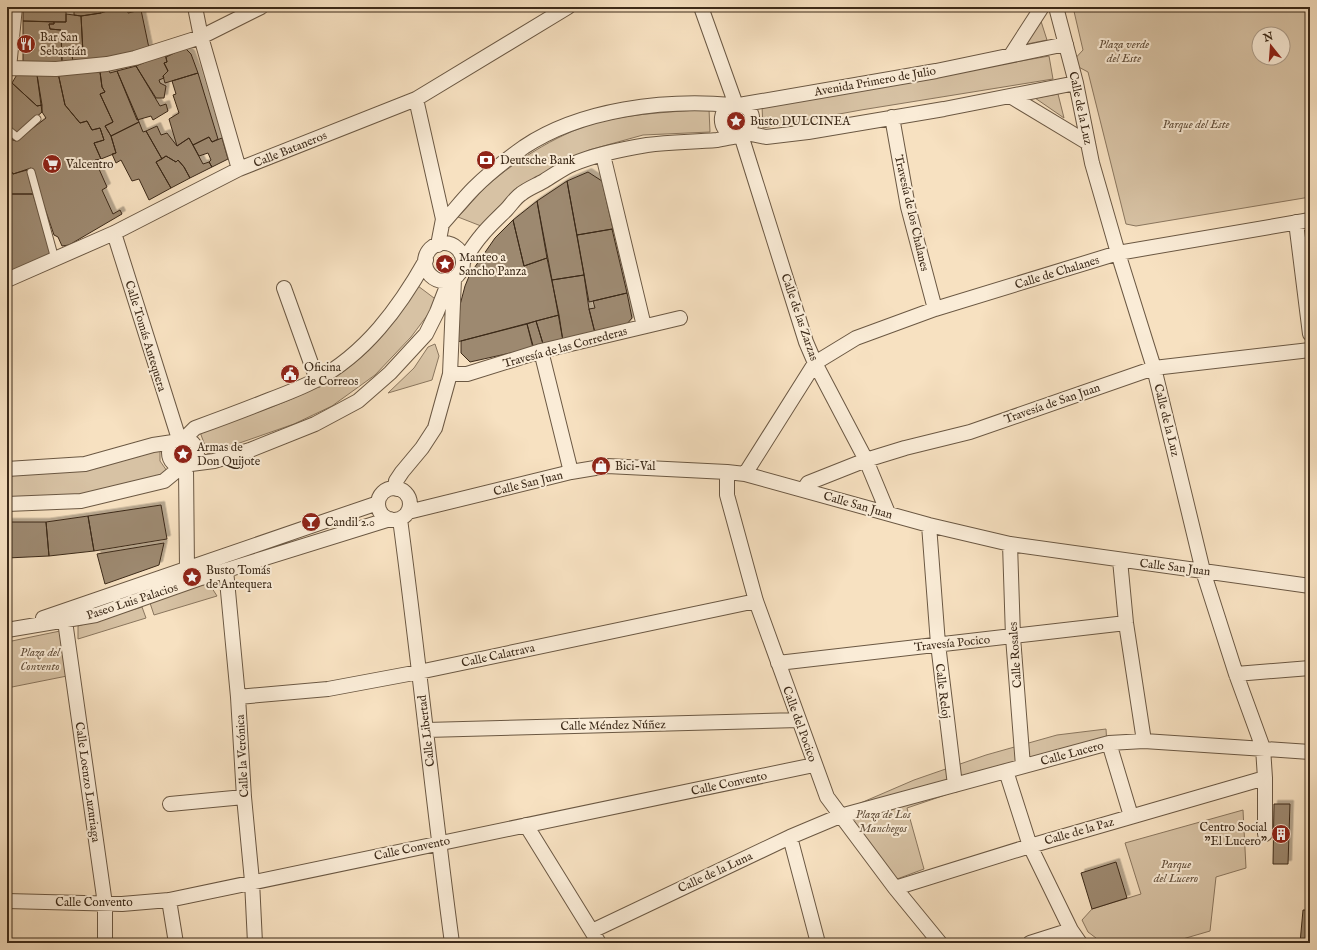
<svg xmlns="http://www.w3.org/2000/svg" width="1317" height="950" viewBox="0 0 1317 950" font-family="'IM FELL English',serif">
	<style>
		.green { fill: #d7c2a4; stroke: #8a765e; fill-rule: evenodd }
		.building { fill: #9d8970; stroke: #3c2a19; filter: url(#shadow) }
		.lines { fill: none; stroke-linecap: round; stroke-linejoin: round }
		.lane-casing { stroke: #6b5843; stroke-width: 9 }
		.street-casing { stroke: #6b5843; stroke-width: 16 }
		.lane { stroke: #faecd7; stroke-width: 7 }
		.street { stroke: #faecd7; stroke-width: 14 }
		.labels { text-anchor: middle; stroke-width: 4; stroke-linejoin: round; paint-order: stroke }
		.poi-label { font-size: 12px; fill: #3c2a19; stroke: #faecd7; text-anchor: start }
		.park-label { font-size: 12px; font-style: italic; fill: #63503c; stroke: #faecd7 }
		.street-label { font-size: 12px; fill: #3c2a19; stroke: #faecd7 }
	</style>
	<defs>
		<filter id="shadow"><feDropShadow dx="3.5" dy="-3.5" stdDeviation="0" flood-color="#0004"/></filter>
	</defs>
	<rect width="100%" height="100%" fill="#f7e1c1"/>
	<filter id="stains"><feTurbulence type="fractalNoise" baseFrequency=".005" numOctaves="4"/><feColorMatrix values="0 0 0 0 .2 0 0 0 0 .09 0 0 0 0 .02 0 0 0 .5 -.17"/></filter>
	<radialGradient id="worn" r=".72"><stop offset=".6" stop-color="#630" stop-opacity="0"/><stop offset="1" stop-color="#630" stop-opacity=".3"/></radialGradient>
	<path class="green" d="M1073,7H1310V197L1136,226L1126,224L1088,72L1071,63L1083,50ZM1259,34H1283V58H1259Z
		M1039,15L1047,40L1022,45Z
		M1049,56L1053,79L861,110L763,128L762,106L887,85Z
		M1058,94L1064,118L1035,98Z
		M709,109L710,132L643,135L589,150L535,178L496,209L481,226L458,217C468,207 477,195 487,186C517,159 564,130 603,121C638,113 674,112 709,109Z
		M418,286L438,301L411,337L375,375L332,406L294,424L208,454L200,432C256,412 311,398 358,360C383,340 400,312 418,286Z
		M435,344L439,356L432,380L388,393L414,368L428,347Z
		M156,447L160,451V461L167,471L164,475L85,494L7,499V494L11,488L7,472Z
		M203,584L210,585L217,596L154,615L150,603Z
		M142,607L146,618L78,639V626Z
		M60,631L67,676L7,688V642Z
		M1106,729L1107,745L960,790L907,808L924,869L897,879L842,811L914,780L986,755L1057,735Z
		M1243,810L1246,868L1216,877L1210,931L1169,943H1100L1096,938L1088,932L1082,920L1092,909L1141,894L1125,843Z"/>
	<path class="building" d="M23,7H66V22L23,21Z
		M74,7H100L101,13L81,16L74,15Z
		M120,7H127L128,13L141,10L149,48L114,58L73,63L72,54L83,53L81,16L101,13Z
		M66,14L81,16L83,53L72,54L73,63H62L61,30L50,29L49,24H54V22H66Z
		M23,21L54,22V24H49L50,29L61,30L62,63H23Z
		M185,48L191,54L198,73L165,83L163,76L168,71L164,63L167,62L166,57Z
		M165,54L167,62L164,63L168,71L163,76L164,78L159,80L160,83L166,86L164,98H156L136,66Z
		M136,66L160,106L166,104L168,111L153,120L151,116L137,120L117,71Z
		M109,70L110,73L117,71L139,122L111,136L105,126L113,122L100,94L105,92L102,87L100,72Z
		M19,71L37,75L42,105L37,106L12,83Z
		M100,72L102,87L105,92L100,94L113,122L105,126L111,136L116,153L101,159L94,143L104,140L100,128L92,130L87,121L80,123L65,105L58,73Z
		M58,73L65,105L80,123L87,121L92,130L100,128L104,140L94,143L101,159L95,160L107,187L102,190L113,214L120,210L122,214L69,245L62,246L58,237L54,235L31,168L13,174L11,171L7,173V138L16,141L46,118L42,112L37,75Z
		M198,73L218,139L212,142L209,137L193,145L189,138L177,146L169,119L179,113L173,95L176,94L172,81Z
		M12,83L37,106L42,105V112L17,134L7,125V91Z
		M139,122L143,132L146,131L162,159L156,162L171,188L149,200L139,179L132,181L121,160L116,163L112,154L116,153L111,136Z
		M157,126L161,135L167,133L177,146L189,138L203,164L209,162L212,167L190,178L184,167L178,160L176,162L166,156L162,159L146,131Z
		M209,137L212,142L222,138L228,159L212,167L209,162L211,160L208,153L199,156L193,145Z
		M166,156L176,162L178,160L184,167L190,178L171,188L156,162Z
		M27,170L33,194H7V173L11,171L13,174Z
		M588,172L602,181L613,229L577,235L567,181Z
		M567,181L584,275L552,280L537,201Z
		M7,194H33L52,257L7,274V256L11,255L9,246H7Z
		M537,201L547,258L524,266L513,220Z
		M513,220L524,266L547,258L559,315L457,342L460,305L465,286L470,274L495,238Z
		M612,229L627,293L589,302L577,235Z
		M584,275L589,309L595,333L563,341L552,280Z
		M627,293L632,318L627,324L595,333L589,309L595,308L593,301Z
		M559,315L563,341L544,347L536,321Z
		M536,321L544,347L534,349L527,324Z
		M527,324L533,348L470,362L461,353V341Z
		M161,505L167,539L94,551L88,516Z
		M88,516L94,551L49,556L46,522Z
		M7,522H46L49,556L7,558Z
		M164,543L159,565L105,584L97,554Z
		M1274,804H1290L1288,864H1273Z
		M1116,862L1127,898L1092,909L1081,873Z
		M1303,910H1310V943H1300Z"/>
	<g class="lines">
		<g class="lane-casing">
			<path id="lane" d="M7,129L17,137L37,119
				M31,172L55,259"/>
		</g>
		<g class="street-casing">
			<path id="street" d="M195,7L201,37L239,169
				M701,7L736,105
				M1056,7L1076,83L1092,163L1118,253L1154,368L1203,571L1236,674L1263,748L1265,778V834
				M1011,55L1042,7
				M9,68L56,69L107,64L135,58L201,37L261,7
				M7,70L9,68L15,7
				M1010,96L1088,143
				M416,99L443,219L438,245
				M739,105L936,71L1066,44
				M892,117L908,207L935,309
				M746,133L766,137L808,132L944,109L1076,83
				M741,135L806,342L815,363L866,460L888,513
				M603,155L644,326
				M1296,222L1310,334
				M442,224C453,212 463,199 474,188C489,173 507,159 524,147C581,109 665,99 732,105
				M114,233L179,439
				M425 262a19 19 0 1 1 38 0a19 19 0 1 1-38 0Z
				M463,261C469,253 474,244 481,236C488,227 498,218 506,210C511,205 515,198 521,194C527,189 537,185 544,181C554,175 563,168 573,164C596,154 623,149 647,145C670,142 694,142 717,140C724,139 731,137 738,136C755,132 758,109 740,105C719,101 714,132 737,136
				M7,280L114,233L239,169L416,99L568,7
				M284,288L317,380
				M541,351L571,472
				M450,374H467L541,351L680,318
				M169 453a14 14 0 1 1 28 0a14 14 0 1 1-28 0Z
				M184,439L195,428C220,419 244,410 269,400C285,394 301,388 316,380C365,354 399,308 426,260
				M191,464L214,461L250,450L315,424L358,401L390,373L426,334L437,312L449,281
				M186,467L187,569
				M7,469L85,464L153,445L173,442
				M727,472V495L756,601L827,797L895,888L940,943
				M745,474L815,363L856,338L935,309L1118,253L1310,220
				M378 504a16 16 0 1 1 32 0a16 16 0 1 1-32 0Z
				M397,489L396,481L402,472L422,448L435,428L450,374L454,279
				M804,489L808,483L866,460L905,448L970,432L1154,368L1310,350
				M7,504L81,501L164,481L181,467
				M408,512L571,472L607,466L727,472L745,474L929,525L1010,544L1310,586
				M400,519C419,660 433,802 452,943
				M929,525L938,644L955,785
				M1010,544L1013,637L1023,766
				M1120,560L1126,623L1144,741
				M226,570L238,697L244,797L252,881L255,943
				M43,618L378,503
				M65,621L105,904V943
				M7,630L96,615L201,578L390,519
				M778,663C894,649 1010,637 1126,623
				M1236,674L1310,668
				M238,697L328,689L419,672L756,601
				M426,730L799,720
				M1109,743L1131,816
				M1006,771L1030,846L1071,930L1080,943
				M170,804L244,797
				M526,825L599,943
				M790,837L818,943
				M895,888L1030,846L1265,778
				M169,900L176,943
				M7,901L122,904L169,900L814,765
				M592,931L790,837L840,816L1109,743L1144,741L1310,752
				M1030,943L1071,930"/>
		</g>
		<use href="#lane" class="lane"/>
		<use href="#street" class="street"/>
	</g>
	<defs>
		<g id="restaurant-disc" transform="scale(1)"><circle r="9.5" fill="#8f2418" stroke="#faecd7"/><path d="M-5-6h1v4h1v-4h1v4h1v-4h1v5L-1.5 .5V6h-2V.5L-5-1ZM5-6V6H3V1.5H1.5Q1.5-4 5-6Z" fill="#fff"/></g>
		<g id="sight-disc" transform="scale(1)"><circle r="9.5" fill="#8f2418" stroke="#faecd7"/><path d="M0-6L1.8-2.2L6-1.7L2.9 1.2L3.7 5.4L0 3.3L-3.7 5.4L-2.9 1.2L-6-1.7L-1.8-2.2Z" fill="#fff"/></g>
		<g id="bank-disc" transform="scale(1)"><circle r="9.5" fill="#8f2418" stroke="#faecd7"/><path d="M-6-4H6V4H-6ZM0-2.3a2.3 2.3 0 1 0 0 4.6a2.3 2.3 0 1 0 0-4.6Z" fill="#fff"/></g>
		<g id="supermarket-disc" transform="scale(1)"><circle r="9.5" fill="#8f2418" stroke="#faecd7"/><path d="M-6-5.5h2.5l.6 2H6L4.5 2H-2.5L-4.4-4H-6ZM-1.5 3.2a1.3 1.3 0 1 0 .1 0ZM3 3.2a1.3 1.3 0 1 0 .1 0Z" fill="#fff"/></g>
		<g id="civic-disc" transform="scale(1)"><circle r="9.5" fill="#8f2418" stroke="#faecd7"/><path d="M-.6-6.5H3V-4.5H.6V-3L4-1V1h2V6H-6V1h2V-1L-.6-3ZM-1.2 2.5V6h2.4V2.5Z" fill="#fff"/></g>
		<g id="shop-disc" transform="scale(1)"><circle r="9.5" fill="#8f2418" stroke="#faecd7"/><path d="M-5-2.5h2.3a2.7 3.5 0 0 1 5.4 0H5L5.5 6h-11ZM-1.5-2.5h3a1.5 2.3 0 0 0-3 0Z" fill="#fff"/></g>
		<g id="bar-disc" transform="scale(1)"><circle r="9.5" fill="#8f2418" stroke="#faecd7"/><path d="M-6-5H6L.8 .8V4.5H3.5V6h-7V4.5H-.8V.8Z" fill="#fff"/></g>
		<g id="building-disc" transform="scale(1)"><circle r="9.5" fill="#8f2418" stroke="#faecd7"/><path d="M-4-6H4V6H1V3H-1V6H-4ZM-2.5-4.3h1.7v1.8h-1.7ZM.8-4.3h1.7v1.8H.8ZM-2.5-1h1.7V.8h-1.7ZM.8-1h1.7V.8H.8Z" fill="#fff"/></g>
	</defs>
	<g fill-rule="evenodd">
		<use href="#restaurant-disc" x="26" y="44"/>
		<use href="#sight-disc" x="736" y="121"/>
		<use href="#bank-disc" x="486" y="160"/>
		<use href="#supermarket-disc" x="52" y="164"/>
		<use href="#sight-disc" x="445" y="264"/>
		<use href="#civic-disc" x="290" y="374"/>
		<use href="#sight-disc" x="183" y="454"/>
		<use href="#shop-disc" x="601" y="466"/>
		<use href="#bar-disc" x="311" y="522"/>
		<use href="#sight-disc" x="192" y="577"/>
		<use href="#building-disc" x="1281" y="834"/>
	</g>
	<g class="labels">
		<g class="poi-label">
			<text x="40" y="41">Bar San<tspan x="40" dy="14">Sebastián</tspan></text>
			<text x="750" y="125">Busto DULCINEA</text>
			<text x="500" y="164">Deutsche Bank</text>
			<text x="66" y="168">Valcentro</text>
			<text x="459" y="261">Manteo a<tspan x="459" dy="14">Sancho Panza</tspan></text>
			<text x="304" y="371">Oficina<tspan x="304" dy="14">de Correos</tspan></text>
			<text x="197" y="451">Armas de<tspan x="197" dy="14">Don Quijote</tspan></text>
			<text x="615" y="470">Bici-Val</text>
			<text x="325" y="526">Candil 2.0</text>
			<text x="206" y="574">Busto Tomás<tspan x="206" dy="14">de Antequera</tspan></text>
			<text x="1267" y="831" text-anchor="end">Centro Social<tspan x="1267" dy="14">"El Lucero"</tspan></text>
		</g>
		<g class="park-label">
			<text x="1124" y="48">Plaza verde<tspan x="1124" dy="14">del Este</tspan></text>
			<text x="1196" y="128">Parque del Este</text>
			<text x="40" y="656">Plaza del<tspan x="40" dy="14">Convento</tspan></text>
			<text x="883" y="818">Plaza de Los<tspan x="883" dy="14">Manchegos</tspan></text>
			<text x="1176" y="868">Parque<tspan x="1176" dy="14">del Lucero</tspan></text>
		</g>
		<g class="street-label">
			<text transform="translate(875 81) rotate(-10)" y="4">Avenida Primero de Julio</text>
			<text transform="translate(1081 108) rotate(78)" y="4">Calle de la Luz</text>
			<text transform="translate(290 149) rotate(-22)" y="4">Calle Bataneros</text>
			<text transform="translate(912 213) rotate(77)" y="4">Travesía de los Chalanes</text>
			<text transform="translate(1057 272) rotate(-17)" y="4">Calle de Chalanes</text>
			<text transform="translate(800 317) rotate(71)" y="4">Calle de las Zarzas</text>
			<text transform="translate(146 336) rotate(73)" y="4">Calle Tomás Antequera</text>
			<text transform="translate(565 347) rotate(-15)" y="4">Travesía de las Correderas</text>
			<text transform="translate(1052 403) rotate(-19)" y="4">Travesía de San Juan</text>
			<text transform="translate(1167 420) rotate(76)" y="4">Calle de la Luz</text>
			<text transform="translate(528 483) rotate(-14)" y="4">Calle San Juan</text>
			<text transform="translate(858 505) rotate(16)" y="4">Calle San Juan</text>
			<text transform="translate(1175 567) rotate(7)" y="4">Calle San Juan</text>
			<text transform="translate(132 601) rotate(-18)" y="4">Paseo Luis Palacios</text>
			<text transform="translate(952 643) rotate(-6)" y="4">Travesía Pocico</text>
			<text transform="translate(498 655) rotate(-12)" y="4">Calle Calatrava</text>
			<text transform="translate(1015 655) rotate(-94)" y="4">Calle Rosales</text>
			<text transform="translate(943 691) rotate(83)" y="4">Calle Reloj</text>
			<text transform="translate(800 724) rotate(70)" y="4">Calle del Pocico</text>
			<text transform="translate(613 725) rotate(-1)" y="4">Calle Méndez Núñez</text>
			<text transform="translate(426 731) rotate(-97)" y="4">Calle Libertad</text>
			<text transform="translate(1072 753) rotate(-15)" y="4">Calle Lucero</text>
			<text transform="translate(242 756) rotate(-93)" y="4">Calle la Verónica</text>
			<text transform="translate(88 782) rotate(82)" y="4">Calle Loenzo Luzuriaga</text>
			<text transform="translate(729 783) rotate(-12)" y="4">Calle Convento</text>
			<text transform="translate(1079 831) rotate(-16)" y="4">Calle de la Paz</text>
			<text transform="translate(412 848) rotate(-12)" y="4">Calle Convento</text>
			<text transform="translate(715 872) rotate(-25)" y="4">Calle de la Luna</text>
			<text x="94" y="906">Calle Convento</text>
		</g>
	</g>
	<rect width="1317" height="950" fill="none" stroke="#f7e1c1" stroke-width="24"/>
	<rect x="8" y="8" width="1301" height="934" fill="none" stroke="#3c2a19" stroke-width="2"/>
	<rect x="12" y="12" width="1293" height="926" fill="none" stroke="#3c2a19"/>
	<g transform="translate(1271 46) rotate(343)"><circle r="19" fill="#faecd7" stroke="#ae9e8b"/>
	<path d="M0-3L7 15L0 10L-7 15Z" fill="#8f2418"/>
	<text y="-6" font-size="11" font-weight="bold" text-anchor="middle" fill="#3c2a19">N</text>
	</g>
	<rect width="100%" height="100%" filter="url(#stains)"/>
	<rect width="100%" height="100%" fill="url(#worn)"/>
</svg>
